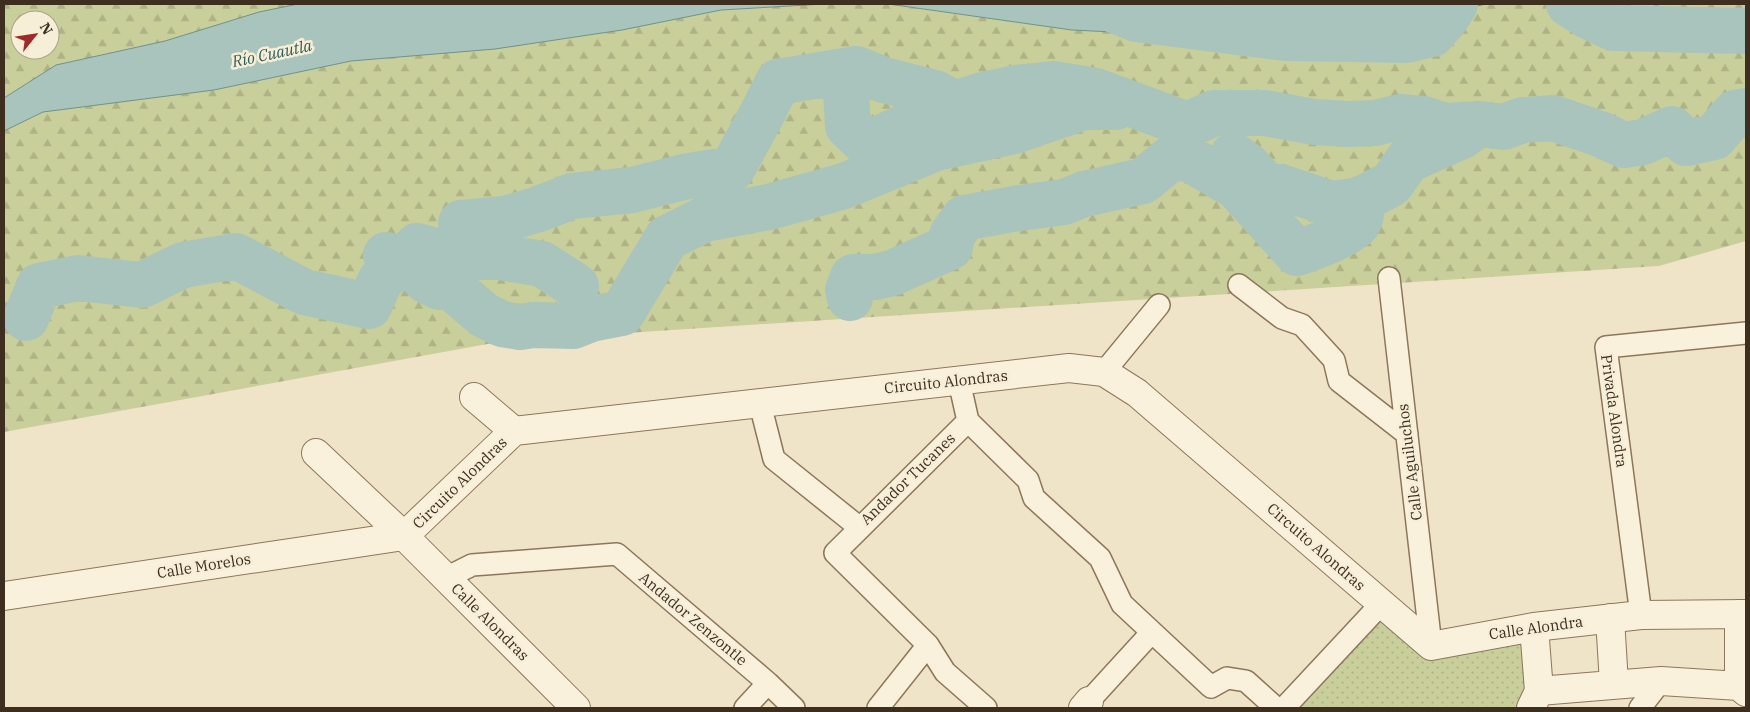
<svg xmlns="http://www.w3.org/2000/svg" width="1750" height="712" viewBox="0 0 1750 712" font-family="'IBM Plex Serif',serif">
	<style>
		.forest { fill: url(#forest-firs); fill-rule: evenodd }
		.park { fill: url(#park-dots) }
		.water { fill: #a9c4bc; stroke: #6f938a }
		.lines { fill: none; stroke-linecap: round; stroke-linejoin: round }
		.river { stroke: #a9c4bc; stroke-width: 46 }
		.pedestrian-casing { stroke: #8d765c; stroke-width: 24 }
		.minor-casing { stroke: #8d765c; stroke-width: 30 }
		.pedestrian { stroke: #faf1dc; stroke-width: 21 }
		.minor { stroke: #faf1dc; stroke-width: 28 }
		.labels { text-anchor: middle; stroke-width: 5; stroke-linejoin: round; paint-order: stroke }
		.street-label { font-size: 15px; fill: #3d2e20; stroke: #f7eed8 }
		.water-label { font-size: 16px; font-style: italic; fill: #2f5d5a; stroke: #f7eed8 }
	</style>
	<defs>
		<pattern id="forest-firs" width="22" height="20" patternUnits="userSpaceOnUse" patternTransform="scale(1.25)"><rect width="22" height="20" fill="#c9cf9b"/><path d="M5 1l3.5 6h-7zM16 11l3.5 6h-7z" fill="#aeb285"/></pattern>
		<pattern id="park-dots" width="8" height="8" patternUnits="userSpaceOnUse" patternTransform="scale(1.25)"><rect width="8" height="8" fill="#c9cf9b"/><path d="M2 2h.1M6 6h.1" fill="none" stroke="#aeb285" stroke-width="1.8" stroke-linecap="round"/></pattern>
	</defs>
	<rect width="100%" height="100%" fill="#f0e4c8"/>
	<path class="forest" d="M4,4H1746V241L1659,266L504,341L4,432ZM20,20H50V50H20Z"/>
	<path class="park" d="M1382,603L1431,646L1534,627L1531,708H1284Z"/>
	<path class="water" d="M298,4H824L721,10L622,30L495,49L351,61L214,90L43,112L4,131V98L56,65L165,41L259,12Z
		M888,4H1486L1434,16L1258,39L1072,30Z"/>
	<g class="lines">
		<path class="river" d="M1105,4L1107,7L1136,19L1286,38L1407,40L1432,34L1446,18L1455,4
			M1569,4L1588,16L1613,28L1746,31
			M833,73L846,92L848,126L867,144L909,125L939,109L975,106
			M1233,155L1249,167L1266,186L1281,187L1332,204L1360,200L1391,184L1408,160L1462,136L1479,124
			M461,223L505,219L539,209L572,196L632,190L684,177L732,169L761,116L778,82L856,69L884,80L935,93L955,104L979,96L1016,88L1053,84L1096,91L1188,125L1214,113H1265L1314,122L1350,124L1375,123L1400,117L1424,119L1445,126L1479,124L1503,127L1523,120L1553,118L1600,134L1624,145L1643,142L1672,129L1686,143L1714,137L1735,113L1746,111
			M386,255L404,258L427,281L439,287H451L484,315L502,324L520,327L533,325L573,326L591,319L622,313L667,238L705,219L769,207L844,186L936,148L1014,131L1084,107H1116
			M850,298L848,290L853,277H875L892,273L950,247L952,235L964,218L1013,209L1064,202L1084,194L1143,181L1170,159L1188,158L1237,187L1297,253C1312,248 1349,235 1358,223C1363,215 1361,209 1360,200
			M26,318L39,286L78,278L142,285L183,265L236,256L304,292L369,306L380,281L417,246L456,257H500L542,264L576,286"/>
		<g class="pedestrian-casing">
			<path id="pedestrian" d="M1389,278L1431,646
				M1239,285L1282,318L1302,325L1334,360L1339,381L1407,434
				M1104,372L1159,305
				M959,381L968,421L1028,480L1034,498L1100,558L1122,604L1211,687L1227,678L1246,681L1276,708
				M760,404L774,459L860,528
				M968,421L835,553L928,645L945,672L986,708
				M446,578L472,565L617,554L768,683L794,708
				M1641,615L1606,347L1746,333
				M1089,701L1152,632
				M745,708L768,683
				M878,708L928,645
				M1284,708L1382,603
				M1640,708L1661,681"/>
		</g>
		<g class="minor-casing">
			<path id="minor" d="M474,397L514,431
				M316,453L404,536L576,708
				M404,536L514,431L1069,368L1104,372L1137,393L1431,646L1534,627L1641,615L1746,614
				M4,596L404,536
				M1739,614V686L1746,692
				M1610,618L1614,684
				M1539,691L1661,681L1739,686
				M1083,708L1089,701
				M1531,708L1539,691L1534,627"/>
		</g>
		<use href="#pedestrian" class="pedestrian"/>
		<use href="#minor" class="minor"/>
	</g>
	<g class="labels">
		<g class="street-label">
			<text transform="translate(946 382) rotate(-6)" y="5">Circuito Alondras</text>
			<text transform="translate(1614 411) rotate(82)" y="5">Privada Alondra</text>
			<text transform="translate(1410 462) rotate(-97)" y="5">Calle Aguiluchos</text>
			<text transform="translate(908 479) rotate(-44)" y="5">Andador Tucanes</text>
			<text transform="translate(460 483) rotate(-44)" y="5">Circuito Alondras</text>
			<text transform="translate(1316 547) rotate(41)" y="5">Circuito Alondras</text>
			<text transform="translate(204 566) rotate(-9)" y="5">Calle Morelos</text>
			<text transform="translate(693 619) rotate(40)" y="5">Andador Zenzontle</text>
			<text transform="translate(490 622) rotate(45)" y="5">Calle Alondras</text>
			<text transform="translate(1536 628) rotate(-8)" y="5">Calle Alondra</text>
		</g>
		<g class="water-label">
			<text transform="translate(272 53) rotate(-12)" y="6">Río Cuautla</text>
		</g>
	</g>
	<rect width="1750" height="712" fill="none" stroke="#3d2e20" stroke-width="10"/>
	<g transform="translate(35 35) rotate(60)"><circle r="24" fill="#f7eed8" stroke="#ada18e"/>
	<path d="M0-4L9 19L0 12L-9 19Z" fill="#9e2a2b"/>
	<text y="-8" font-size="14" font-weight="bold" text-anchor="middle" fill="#3d2e20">N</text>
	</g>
</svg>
